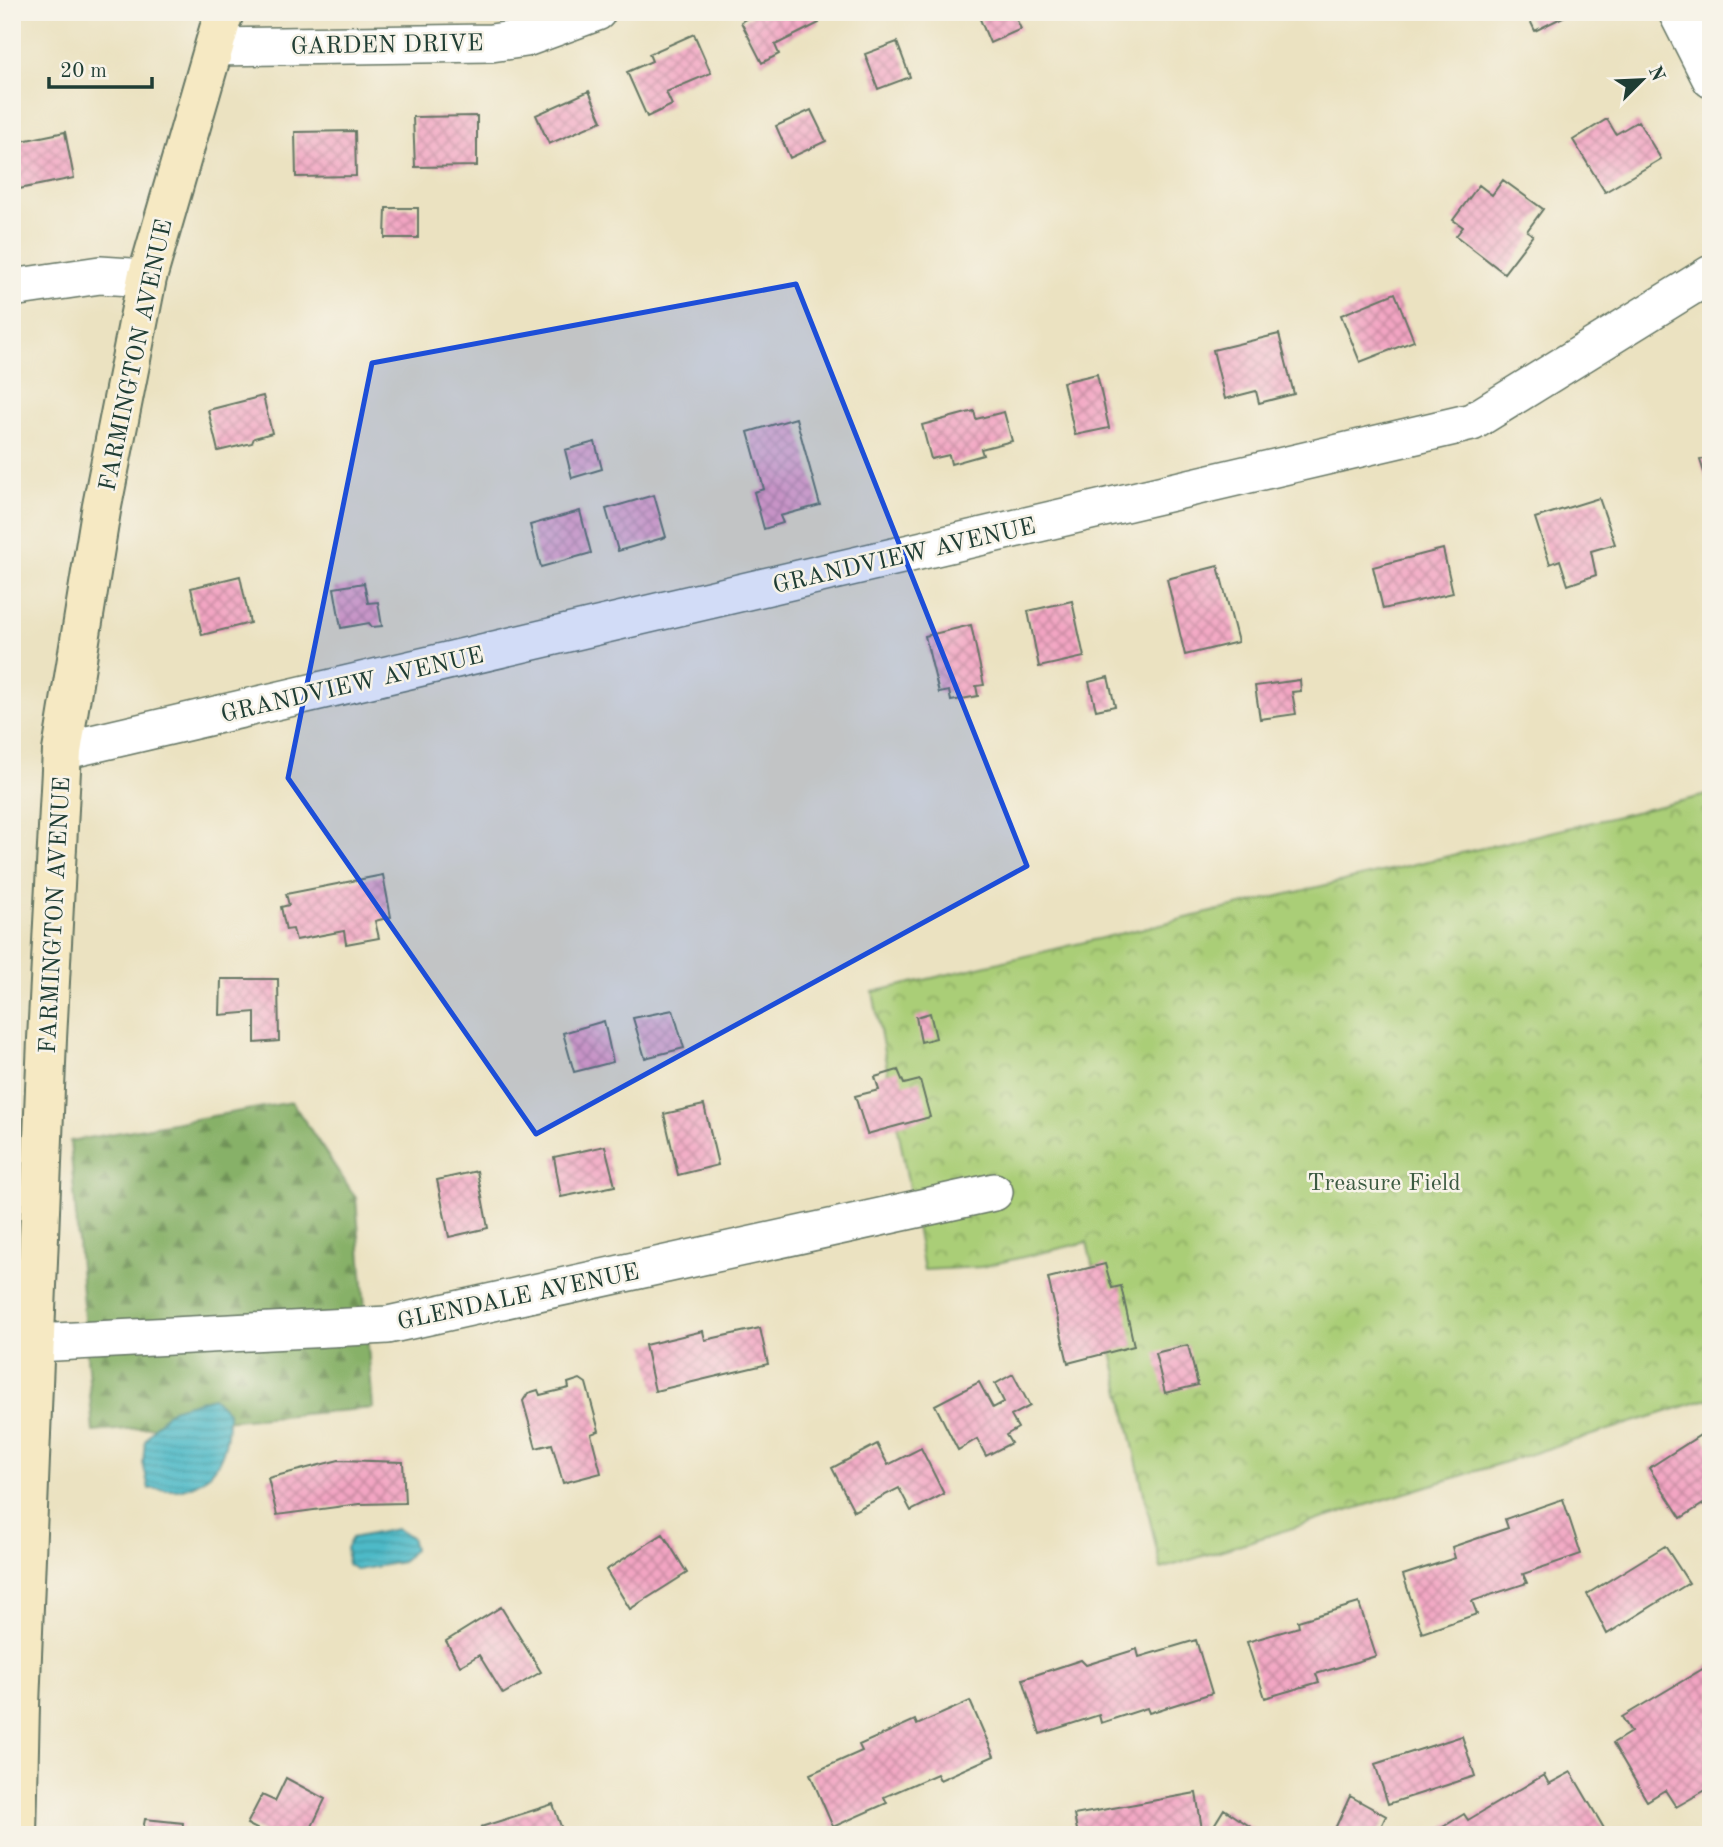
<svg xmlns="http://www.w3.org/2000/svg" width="1723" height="1847" viewBox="0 0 1723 1847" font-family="'Old Standard TT',serif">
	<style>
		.forest { fill: url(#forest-firs); stroke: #53774e; stroke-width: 2 }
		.park { fill: url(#park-crowns); stroke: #648656; stroke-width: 2 }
		.water { fill: url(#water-rules); stroke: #367c7e; stroke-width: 2 }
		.building { fill: url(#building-cross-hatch) }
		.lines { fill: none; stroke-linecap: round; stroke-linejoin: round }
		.street-casing { stroke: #667765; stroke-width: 40 }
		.secondary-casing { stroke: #667765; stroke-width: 42 }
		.street { stroke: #fff; stroke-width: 37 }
		.secondary { stroke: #f6e9c3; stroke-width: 38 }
		.marked { fill: #1d4ed8; fill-opacity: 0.2; stroke: #1d4ed8; stroke-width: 5; stroke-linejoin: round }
		.labels { text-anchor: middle; stroke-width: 5; stroke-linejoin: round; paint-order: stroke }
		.street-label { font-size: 24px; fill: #1f3d34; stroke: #f7f3e8 }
		.park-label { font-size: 24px; fill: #3b5a41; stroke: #f7f3e8 }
	</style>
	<defs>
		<pattern id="forest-firs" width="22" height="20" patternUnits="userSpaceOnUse" patternTransform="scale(1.75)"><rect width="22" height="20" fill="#87b168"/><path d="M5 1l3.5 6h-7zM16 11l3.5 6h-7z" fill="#6e9156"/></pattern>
		<pattern id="park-crowns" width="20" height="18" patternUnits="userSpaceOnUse" patternTransform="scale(1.75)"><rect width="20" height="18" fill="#aace77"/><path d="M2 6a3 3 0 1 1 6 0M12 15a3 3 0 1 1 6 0" fill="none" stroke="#8aa862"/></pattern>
		<pattern id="water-rules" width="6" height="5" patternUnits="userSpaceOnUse" patternTransform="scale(1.75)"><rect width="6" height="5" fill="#4dbac8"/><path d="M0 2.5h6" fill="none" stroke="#3f98a3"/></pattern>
		<pattern id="building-cross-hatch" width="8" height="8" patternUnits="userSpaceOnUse" patternTransform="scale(1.75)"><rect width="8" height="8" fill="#f3a5c3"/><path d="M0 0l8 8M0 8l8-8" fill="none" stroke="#c4889f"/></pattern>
	</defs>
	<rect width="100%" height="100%" fill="#f7f3e8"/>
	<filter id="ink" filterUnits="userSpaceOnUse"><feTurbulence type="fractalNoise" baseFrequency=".0143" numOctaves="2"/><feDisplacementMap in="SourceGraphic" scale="14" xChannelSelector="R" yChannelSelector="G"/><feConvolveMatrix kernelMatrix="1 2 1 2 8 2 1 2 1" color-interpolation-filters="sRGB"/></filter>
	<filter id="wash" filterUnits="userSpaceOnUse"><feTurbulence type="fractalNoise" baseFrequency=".00686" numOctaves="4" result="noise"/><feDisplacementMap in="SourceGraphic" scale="28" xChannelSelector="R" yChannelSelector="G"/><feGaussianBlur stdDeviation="1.57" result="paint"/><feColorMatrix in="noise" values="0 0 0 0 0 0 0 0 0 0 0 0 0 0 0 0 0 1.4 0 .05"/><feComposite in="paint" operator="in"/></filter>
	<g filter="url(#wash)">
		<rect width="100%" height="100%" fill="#ebe2c1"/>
		<path class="forest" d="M292,1102L356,1198L373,1408L93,1432L70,1141Z"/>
		<path class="park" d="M1711,794V1398L1161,1569L1087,1242L981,1267L924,1270L873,992Z"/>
		<path class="water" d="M213,1397L228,1412C229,1447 219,1480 182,1489C172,1492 159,1488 149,1489L143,1463L145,1441L155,1426L172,1409Z
			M396,1529L411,1537L414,1549L402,1562L357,1570L348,1564L346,1548L352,1538Z"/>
		<g id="blocks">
			<path class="building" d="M757,12H813L819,23L775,45L779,54L762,63L741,22Z
				M977,12H1013L1021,29L990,43Z
				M1526,12H1573L1535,31Z
				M694,34L711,73L666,92L672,105L647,117L627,72L652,61L649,54Z
				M897,42L910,77L878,89L865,54Z
				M589,91L602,121L549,144L536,115Z
				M811,110L826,141L790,158L776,126Z
				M477,116V166L415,167L413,117Z
				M1607,119L1616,134L1638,121L1661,159L1605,192L1573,140Z
				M355,131L356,176L296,177L295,132Z
				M65,132L74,178L14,190L12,143Z
				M1503,180L1543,209L1527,231L1533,235L1504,273L1456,236L1463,227L1453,220L1479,185L1492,195Z
				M386,208H418V238H385Z
				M1395,293L1414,341L1360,362L1341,315Z
				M1279,334L1294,394L1259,403L1256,391L1225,399L1213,350Z
				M1097,374L1109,428L1075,435L1063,382Z
				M263,396L272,433L254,438L252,443L218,451L208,410Z
				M974,411L976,419L1004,412L1012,441L981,449L983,455L951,464L949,455L931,459L922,425Z
				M796,418L820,505L780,516L783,523L764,529L754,492L764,489L748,432Z
				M595,442L602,469L572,478L565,450Z
				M1711,456V490H1710L1700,460Z
				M654,495L666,537L618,551L606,509Z
				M1599,498L1615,544L1591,551L1596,575L1568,585L1560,560L1550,564L1535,518Z
				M580,511L591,553L541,567L530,525Z
				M1443,549L1453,593L1383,609L1373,567Z
				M1218,566L1238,642L1185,655L1167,579Z
				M240,576L250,623L202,635L191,588Z
				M364,583L368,603L378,602L382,626L372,627L369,623L341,628L334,588Z
				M1072,601L1084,657L1039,667L1028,611Z
				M971,625L984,685L976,686L978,696L951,701L949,691L939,693L925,636Z
				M1108,677L1115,706L1096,710L1089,682Z
				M1300,680L1301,691L1292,692L1296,714L1260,719L1255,686Z
				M383,875L391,917L375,921L379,938L346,944L344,931L296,940L293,929L286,930L281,907L289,905L286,894Z
				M221,979H278L279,1041L255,1043V1012L220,1015Z
				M673,1010L684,1048L645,1058L633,1018Z
				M930,1013L936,1038L921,1042L916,1017Z
				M604,1021L613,1062L574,1072L563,1033Z
				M898,1070L904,1084L920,1080L930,1117L867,1134L855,1096L879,1090L875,1077Z
				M704,1105L718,1165L678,1175L664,1114Z
				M605,1146L615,1186L561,1197L554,1157Z
				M477,1171L488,1228L449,1237L437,1180Z
				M1105,1264L1112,1288L1121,1286L1134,1346L1068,1363L1048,1278Z
				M760,1328L768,1364L655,1391L645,1345L703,1331L705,1340Z
				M1188,1345L1198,1385L1165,1393L1155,1353Z
				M1013,1374L1030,1406L1011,1416L1018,1428L1006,1435L1011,1443L986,1456L977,1439L958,1450L935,1405L979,1382L993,1408L1004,1402L995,1384Z
				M580,1379L586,1383L599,1431L591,1434L601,1473L563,1483L552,1444L536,1448L523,1401L528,1393L538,1390L540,1395L569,1388L568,1383Z
				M1702,1434L1711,1448V1499L1681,1518L1649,1468Z
				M877,1444L888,1465L921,1448L944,1494L911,1511L899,1488L854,1511L832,1468Z
				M339,1460L403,1462L405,1503L359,1504L277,1515L268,1478Z
				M1563,1499L1581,1554L1523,1574L1527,1583L1472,1601L1477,1614L1422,1633L1403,1575L1455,1558L1452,1547L1508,1528L1505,1519Z
				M663,1534L687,1573L630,1609L606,1570Z
				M1665,1546L1689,1583L1607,1634L1587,1594Z
				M1359,1603L1376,1656L1316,1674L1319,1682L1265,1698L1247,1642L1299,1627L1298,1621Z
				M501,1607L541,1672L503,1694L479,1655L460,1666L446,1641Z
				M1196,1640L1212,1693L1149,1713L1147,1708L1101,1723L1099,1715L1040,1734L1023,1679L1081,1660L1086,1665L1137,1649L1139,1657Z
				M1711,1664V1787L1676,1807L1665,1790L1647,1801L1613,1743L1631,1732L1622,1717Z
				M970,1701L994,1756L940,1780L937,1774L884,1797L887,1803L833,1827L810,1774L862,1751L859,1745L915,1720L917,1725Z
				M1462,1736L1475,1776L1388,1804L1375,1764Z
				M1571,1772L1605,1830L1597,1835H1430L1464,1814L1468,1820L1544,1775L1549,1784Z
				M286,1778L325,1799L308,1835H268L247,1824L262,1795L275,1801Z
				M1196,1793L1203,1835H1078L1074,1815Z
				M1350,1796L1386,1816L1377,1835H1332Z
				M553,1804L564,1835H484L481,1827Z
				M1224,1809L1263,1835H1208Z
				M145,1819L183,1823L182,1835H142Z"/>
		</g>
	</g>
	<g filter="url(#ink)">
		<use href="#blocks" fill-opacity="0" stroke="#667765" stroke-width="2"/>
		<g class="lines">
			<g class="street-casing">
				<path id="street" d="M1677,12L1711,79
					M214,47L491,43L526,38L597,12
					M12,288L100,275L147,278
					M62,751L1472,422L1711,274
					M36,1343L388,1325L994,1192"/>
			</g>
			<g class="secondary-casing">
				<path id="secondary" d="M17,1835L20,1705L47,1039L62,751L101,511L147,278L224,12"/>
			</g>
			<use href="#street" class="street"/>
			<use href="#secondary" class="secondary"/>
		</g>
	</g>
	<path class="marked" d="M796,284L1027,866L536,1134L288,778L372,363Z"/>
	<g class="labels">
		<g class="street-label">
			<text transform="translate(387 44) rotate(-1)" y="8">GARDEN DRIVE</text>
			<text transform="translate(135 355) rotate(-78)" y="8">FARMINGTON AVENUE</text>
			<text transform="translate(904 555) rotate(-13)" y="8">GRANDVIEW AVENUE</text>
			<text transform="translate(352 684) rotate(-13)" y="8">GRANDVIEW AVENUE</text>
			<text transform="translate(54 915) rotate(-87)" y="8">FARMINGTON AVENUE</text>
			<text transform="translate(518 1296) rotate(-12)" y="8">GLENDALE AVENUE</text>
		</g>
		<g class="park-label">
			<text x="1384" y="1190">Treasure Field</text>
		</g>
	</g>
	<rect width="1723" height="1847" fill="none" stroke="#f7f3e8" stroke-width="42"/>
	<g transform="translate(1642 80) rotate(66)" stroke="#f7f3e8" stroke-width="5" paint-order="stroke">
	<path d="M0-5L12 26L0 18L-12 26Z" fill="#1f3d34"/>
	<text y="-10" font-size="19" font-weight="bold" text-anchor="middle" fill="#1f3d34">N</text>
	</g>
	<path d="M49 77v10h103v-10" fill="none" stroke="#1f3d34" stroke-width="3.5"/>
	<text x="60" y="77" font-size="21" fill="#1f3d34" stroke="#f7f3e8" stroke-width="5" paint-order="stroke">20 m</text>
</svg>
